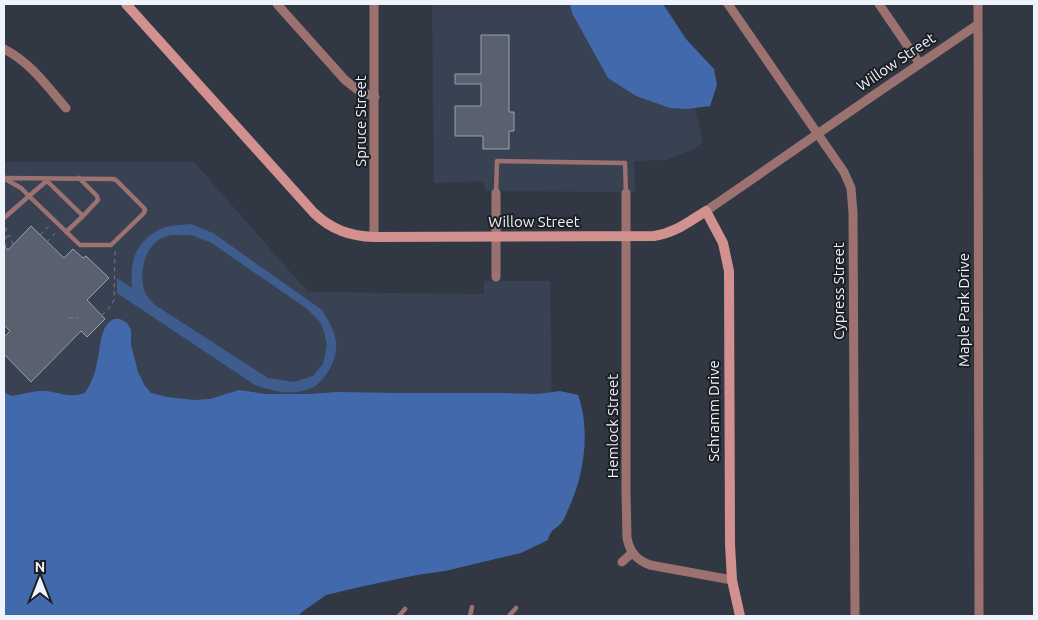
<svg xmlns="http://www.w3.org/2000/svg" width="1038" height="620" viewBox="0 0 1038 620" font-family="Ubuntu,sans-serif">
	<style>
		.built { fill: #384253 }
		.green { fill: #3f5c8f; fill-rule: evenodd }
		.forest { fill: #4369ad }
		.building { fill: #5a616e; stroke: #98a0ae }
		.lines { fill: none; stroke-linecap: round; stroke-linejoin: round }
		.path { stroke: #777d87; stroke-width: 1; stroke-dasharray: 4 4; stroke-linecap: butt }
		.lane { stroke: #9b7270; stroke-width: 4.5 }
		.street { stroke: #9b7270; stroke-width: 9 }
		.secondary { stroke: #d2918f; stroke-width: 10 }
		.labels { text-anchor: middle; stroke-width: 4; stroke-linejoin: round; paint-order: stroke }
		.street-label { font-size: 15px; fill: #eff3fb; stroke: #1c1f24 }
	</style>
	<rect width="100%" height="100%" fill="#313843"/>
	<path class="built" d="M432,4H653L680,45L703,142L694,149L666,160L634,161L635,192L485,191L484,181L434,183Z
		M4,162H194L308,292L484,294V281H550L552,410H4Z"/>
	<path class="green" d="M191,224L213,233L322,310C328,320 334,329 336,342C338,357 328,377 315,386C311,389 302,391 297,392C282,394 268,389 255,385L117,293V278L132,288C131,269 131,252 147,238C154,232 161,227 171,226C177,225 184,225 191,224ZM171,235H191L210,242L306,308L320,322L324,332L327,345L323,364L313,376L294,382L268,378L155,305C152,302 149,299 147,296C137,280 143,249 160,239C163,238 167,236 171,235Z"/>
	<path class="forest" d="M570,4H663L686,39L714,69L717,85L710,106L688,109L670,108L636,96L608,78L572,13Z
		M114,319H120L127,323L131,330V345L138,372L145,386L151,393L167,397L194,400L210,399L239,390L265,394H308L338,392L396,393H502L538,394L560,391L578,395C591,431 584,477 567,512C566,515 564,519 562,522C556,530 551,528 548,540L521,553L445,571L417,575L364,586L326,595L302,612L298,616H4V392L11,396C22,395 35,390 46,391C61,393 70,398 85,393C91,383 95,374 97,363C101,349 99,326 114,319Z"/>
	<path class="building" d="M481,35H509V112H514V131H509V149H483V136H455V106H481V84H455V74H481Z
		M31,226L64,258L73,249L83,258L86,256L109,278L87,300L105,319L87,337L81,331L31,382L4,354V337L10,331L4,325V246L8,250Z"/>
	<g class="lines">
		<path class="path" d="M40,235L50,225
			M7,236H10L13,244
			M47,242L56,232
			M5,247L6,246V225
			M102,315L110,307L114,300L115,251
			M69,318L77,317L79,319"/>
		<path class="lane" d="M4,178L113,179L116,180L144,208L145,210L144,213L111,245H80L29,196L49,179
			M79,178L97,196L98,200L83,216
			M47,181L83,216L66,232
			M496,193L497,161L625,163L626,193
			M4,218L29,196L21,188L5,179
			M399,616L405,609
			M470,616L472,607
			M509,616L516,608"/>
		<path class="street" d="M277,4L345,80L359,91L375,97
			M374,4V237
			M728,4L844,172L851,188L853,213L855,616
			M879,4L920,64
			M978,4L979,616
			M4,49C30,62 47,86 66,108
			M626,193V493L627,538C630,553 637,560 650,565L732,580
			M706,211L871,97L977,25
			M496,277V193
			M622,562L632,553"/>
		<path class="secondary" d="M126,4L314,213C332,230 350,236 374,237L654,236C675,233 688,222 706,211L723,243L729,271L730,544L732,580L740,616"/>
	</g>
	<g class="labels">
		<g class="street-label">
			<text transform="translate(896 62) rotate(-34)" y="5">Willow Street</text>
			<text transform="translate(361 121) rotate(-90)" y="5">Spruce Street</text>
			<text x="534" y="227">Willow Street</text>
			<text transform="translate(839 291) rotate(-90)" y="5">Cypress Street</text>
			<text transform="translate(964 310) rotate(-90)" y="5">Maple Park Drive</text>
			<text transform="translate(714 411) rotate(-90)" y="5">Schramm Drive</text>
			<text transform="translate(613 426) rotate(-90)" y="5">Hemlock Street</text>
		</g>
	</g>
	<rect width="1038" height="620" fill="none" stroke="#eff3fb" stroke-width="10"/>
	<g transform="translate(40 580)" stroke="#1c1f24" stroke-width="4" paint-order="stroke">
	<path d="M0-4L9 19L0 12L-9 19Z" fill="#eff3fb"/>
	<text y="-8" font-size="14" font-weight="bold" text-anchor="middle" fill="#eff3fb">N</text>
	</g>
</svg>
